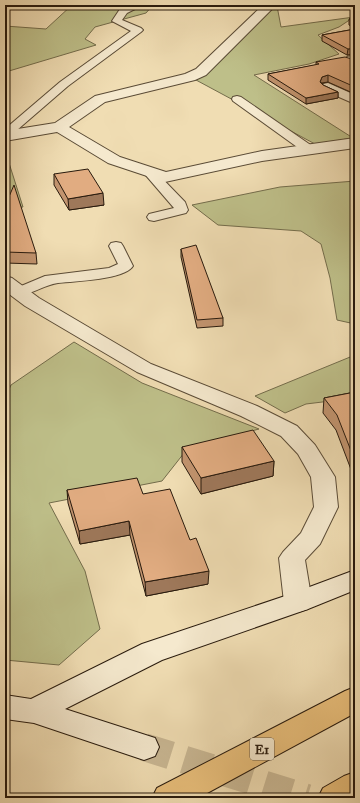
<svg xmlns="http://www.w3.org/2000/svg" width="360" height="803" viewBox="0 0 360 803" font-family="'IM FELL Great Primer',serif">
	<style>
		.green { fill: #bebf89; stroke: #736c4b }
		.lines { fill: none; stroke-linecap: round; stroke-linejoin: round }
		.secondary-tunnel { stroke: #c8b692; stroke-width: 28; stroke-dasharray: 28 14; stroke-linecap: butt }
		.lane-casing { stroke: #5a4b36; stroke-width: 2 }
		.street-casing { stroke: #5a4b36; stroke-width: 2 }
		.secondary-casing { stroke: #281a0d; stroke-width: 2 }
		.highway-casing { stroke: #281a0d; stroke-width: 2 }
		.lane { fill: #f5e9ce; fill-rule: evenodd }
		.street { fill: #f5e9ce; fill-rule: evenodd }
		.secondary { fill: #f5e9ce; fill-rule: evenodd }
		.highway { fill: #e8be7a; fill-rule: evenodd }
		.wall { fill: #c2946f; stroke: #281a0d }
		.shaded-wall { fill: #9e785a; stroke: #281a0d }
		.building { fill: #e1ac81; stroke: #281a0d }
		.labels { text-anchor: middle; stroke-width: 3; stroke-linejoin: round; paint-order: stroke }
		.shield { fill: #f5e9ce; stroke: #665847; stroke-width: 1 }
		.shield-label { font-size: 13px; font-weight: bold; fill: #281a0d }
	</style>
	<rect width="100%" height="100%" fill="#f0ddb3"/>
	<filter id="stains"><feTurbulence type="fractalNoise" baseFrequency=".005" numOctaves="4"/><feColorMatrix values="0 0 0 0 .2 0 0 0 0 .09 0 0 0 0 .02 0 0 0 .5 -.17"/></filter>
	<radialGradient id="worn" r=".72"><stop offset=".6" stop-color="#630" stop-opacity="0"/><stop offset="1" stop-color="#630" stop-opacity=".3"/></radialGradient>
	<path class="green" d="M72,5H153L146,13L95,27L85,39L96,45L9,71L5,70V26L46,29Z
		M277,6L281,27L354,17L339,27L318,35L339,54L309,64L254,75L353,138L315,144L196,80C219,51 246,26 277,6Z
		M9,163L23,207L5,208V164Z
		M355,181V324L337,320L330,278L321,244L301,231L218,225L192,205L280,187Z
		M74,342L142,383L259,429L188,448L162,481L49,503L85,571L100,629L59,665L5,660V398L11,385Z
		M355,355V398L306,404L285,413L255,396Z"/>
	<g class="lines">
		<path class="secondary-tunnel" d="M144,747L307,798"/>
		<g class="lane-casing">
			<path id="lane" d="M130,5H143L127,13L122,20L141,28L143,30L141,32L68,86L9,137L5,139V129L60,82L131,31L112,21L120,9Z
				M237,96L241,97L312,146L314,149L312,152H304L233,101L232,99L233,97Z
				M149,168L153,169L185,202L188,210L186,213L154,221L149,220L147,217L149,214L174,208L143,172L145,169Z
				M116,242L121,243L123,246L133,266C124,280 75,281 58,283C43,285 26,298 14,295L12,292L14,289L45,276L109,268L118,264L109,246L111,243Z"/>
		</g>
		<g class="street-casing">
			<path id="street" d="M263,5H276L206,75L195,80L105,102L69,127L120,157L166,172L262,151L355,138V148L262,161L165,182L108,163L57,132L5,141V131L55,123L95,96L185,74L196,69Z
				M355,55V65L347,63L345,60L347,57Z
				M328,83L355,95V104L323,90L321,87L323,84Z
				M5,276L12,278L39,298L151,364L257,406L297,426L315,445L335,477L338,507L320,544L305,560L312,602L308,609L298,612L288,609L284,602L279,558L283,552L301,533L314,507L311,477L298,454L281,436L241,416L137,372L25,306L5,291Z"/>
		</g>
		<g class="secondary-casing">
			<path id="secondary" d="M355,570V590L308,609L162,660L65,709L155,738L159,747L155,756L144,760L34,723L5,719V695L31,699L142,644L288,595Z"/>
		</g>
		<g class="highway-casing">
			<path id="highway" d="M355,687V713L198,798H152L157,788L345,691Z
				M355,772V798H318L323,788L344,776Z"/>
		</g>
		<use href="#lane" class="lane"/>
		<use href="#street" class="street"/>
		<use href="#secondary" class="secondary"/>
		<use href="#highway" class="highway"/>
	</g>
	<path class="wall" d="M355,18V28L349,25V19Z
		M355,29V54L347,55L322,41V35Z
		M355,60V94L328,82L322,83L323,85L338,92V98L306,104L268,80V74L316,65V62Z
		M54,174L104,205L69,210L54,185Z
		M5,206L36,253L37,264L5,263Z
		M181,249L223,318V326L197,328L181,257Z
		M355,392V480L336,430L323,413L324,398Z
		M182,447L274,461L273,476L201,494L182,462Z
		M67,490L143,494L208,584L146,596L130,535L80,544L68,503Z"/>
	<path class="shaded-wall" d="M11,5H62L11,9Z
		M355,48V54L347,55L348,49Z
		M328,75V82L322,83L320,82L322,77Z
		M338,92V98L306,104V98Z
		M103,193L104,205L69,210L68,199Z
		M274,461L273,476L201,494V478Z
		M129,521L130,535L80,544L79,531Z
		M209,571L208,584L146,596L145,582Z"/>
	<path class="building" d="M355,18V22L349,19Z
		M355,29V48L348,49L322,35Z
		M345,57L355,60V87L328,75L322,77L320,82L323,85L338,92L306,98L268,74L319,64L316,62Z
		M88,169L103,193L68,199L54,174Z
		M14,185L36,253L5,252V206Z
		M196,245L223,318L197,320L181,249Z
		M355,392V461L337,415L324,398Z
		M253,430L274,461L201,478L182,447Z
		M137,478L143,494L170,489L190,540L196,538L209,571L145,582L129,521L79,531L67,490Z"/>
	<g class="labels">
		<rect class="shield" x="250" y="738" width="24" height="22" rx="3"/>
		<g class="shield-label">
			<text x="262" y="754">E1</text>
		</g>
	</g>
	<rect width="360" height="803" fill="none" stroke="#f0ddb3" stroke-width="20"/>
	<rect x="6" y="6" width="348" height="791" fill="none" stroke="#281a0d" stroke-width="2"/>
	<rect x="10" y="10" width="340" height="783" fill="none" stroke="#281a0d"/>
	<rect width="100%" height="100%" filter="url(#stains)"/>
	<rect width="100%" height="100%" fill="url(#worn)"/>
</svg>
